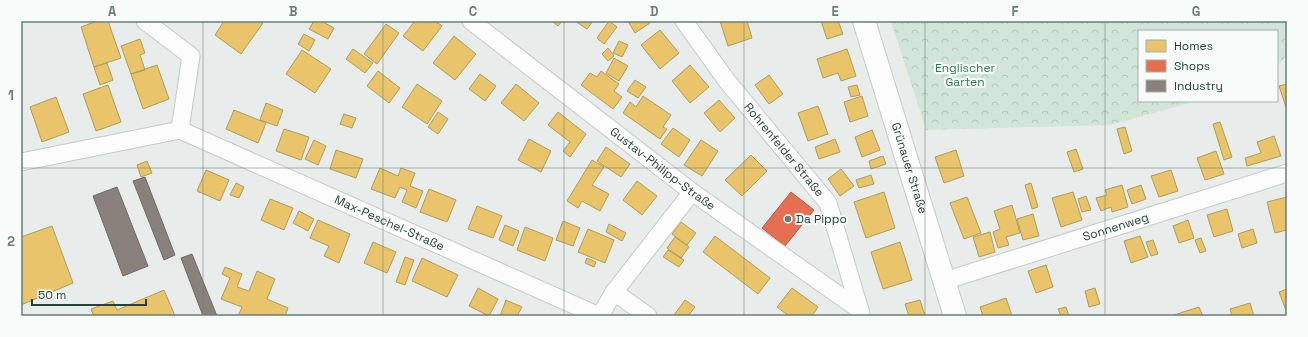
<svg xmlns="http://www.w3.org/2000/svg" width="1308" height="337" viewBox="0 0 1308 337" font-family="'Space Grotesk',sans-serif">
	<style>
		.forest { fill: url(#forest-crowns) }
		.homes { fill: #e9c46a; stroke: #ae9d5c }
		.shops { fill: #e76f51; stroke: #ac624a }
		.industry { fill: #8a817c; stroke: #6b6e68 }
		.lines { fill: none; stroke-linecap: round; stroke-linejoin: round }
		.minor-casing { stroke: #c5cac8; stroke-width: 19 }
		.tertiary-casing { stroke: #c5cac8; stroke-width: 24 }
		.minor { stroke: #fcfcfc; stroke-width: 17 }
		.tertiary { stroke: #fcfcfc; stroke-width: 22 }
		.grid { fill: none; stroke: #697e78; stroke-width: 1; stroke-opacity: 0.55 }
		.poi-dot { fill: #697e78; stroke: #f7fbf9; stroke-width: 1.5 }
		.labels { text-anchor: middle; stroke-width: 4; stroke-linejoin: round; paint-order: stroke }
		.park-label { font-size: 12px; fill: #2d7a4b; stroke: #f7fbf9 }
		.street-label { font-size: 12px; fill: #24423a; stroke: #f7fbf9 }
		.poi-label { font-size: 12px; fill: #24423a; stroke: #f7fbf9; text-anchor: start }
		.neatline { fill: none; stroke: #697e78; stroke-width: 1.5 }
		.grid-label { font-size: 13px; text-anchor: middle; font-weight: bold; fill: #697e78 }
	</style>
	<defs>
		<pattern id="forest-crowns" width="20" height="18" patternUnits="userSpaceOnUse"><rect width="20" height="18" fill="#d1e6d8"/><path d="M2 6a3 3 0 1 1 6 0M12 15a3 3 0 1 1 6 0" fill="none" stroke="#b3c6ba"/></pattern>
	</defs>
	<rect width="100%" height="100%" fill="#e8edeb"/>
	<path class="forest" d="M891,21H1287V55L1277,66V31H1139V101H1197L1110,125L926,130Z"/>
	<path class="homes" d="M97,21H108L121,58L94,67L81,27Z
		M224,21H259L263,23L241,54L215,35Z
		M314,21H321L334,28L328,39L309,29Z
		M415,21H435L442,26L423,51L403,36Z
		M552,21H562L558,26Z
		M575,21H593L587,29Z
		M609,21L617,27L604,44L597,38Z
		M628,21H649L650,23L635,33Z
		M720,21H747L752,38L728,46Z
		M821,21H838L843,34L827,39Z
		M386,24L399,33L377,64L364,54Z
		M660,30L679,53L660,69L641,45Z
		M304,34L315,40L309,51L298,44Z
		M454,36L476,54L455,80L433,63Z
		M140,39L145,53L140,55L145,70L131,74L121,46Z
		M619,41L628,45L622,57L613,53Z
		M608,48L614,56L608,61L602,54Z
		M353,49L373,63L365,73L346,59Z
		M847,49L856,76L841,81L838,73L823,78L817,59Z
		M302,50L331,69L315,93L286,74Z
		M614,58L628,66L619,81L606,73Z
		M107,63L113,80L100,85L94,67Z
		M157,65L169,99L143,109L131,74Z
		M690,65L709,87L690,103L672,81Z
		M378,71L400,88L389,103L367,86Z
		M601,71L619,84L614,91L622,97L613,109L581,85L590,73L597,77Z
		M480,74L496,86L485,101L469,89Z
		M769,75L783,94L769,104L755,85Z
		M635,80L646,87L638,98L627,91Z
		M417,84L442,101L427,124L402,107Z
		M516,84L539,103L524,121L501,103Z
		M1287,84V110L1279,86Z
		M108,85L121,122L96,131L83,94Z
		M857,85L860,95L851,97L848,87Z
		M643,96L671,115L663,127L667,129L660,139L623,113L630,102L636,107Z
		M862,96L868,116L850,122L844,102Z
		M56,97L69,132L42,142L30,107Z
		M719,100L735,118L720,132L704,113Z
		M266,103L283,110L277,126L260,120Z
		M818,106L828,134L808,141L798,113Z
		M234,110L266,123L258,143L226,129Z
		M438,112L448,119L438,134L428,127Z
		M558,112L586,134L570,157L563,151L570,142L548,125Z
		M344,114L356,118L352,128L340,124Z
		M1220,122L1232,157L1224,160L1213,124Z
		M1125,127L1132,151L1124,154L1117,129Z
		M673,128L690,140L679,157L661,144Z
		M284,129L309,137L301,160L276,151Z
		M872,130L880,150L862,157L855,137Z
		M1274,136L1281,156L1247,166L1245,158L1261,153L1257,142Z
		M529,139L551,151L541,172L518,160Z
		M835,139L840,152L819,159L815,147Z
		M314,140L326,146L318,165L305,159Z
		M701,140L718,151L702,176L684,165Z
		M606,147L630,164L621,177L597,161Z
		M1076,149L1083,169L1074,172L1067,152Z
		M336,150L363,159L356,178L330,169Z
		M956,150L964,176L944,183L935,157Z
		M1216,151L1224,174L1205,180L1197,158Z
		M751,155L767,171L742,196L725,180Z
		M883,156L886,164L871,169L869,161Z
		M592,160L604,167L592,185L609,194L600,211L582,201L578,208L567,201Z
		M147,161L152,173L141,177L137,165Z
		M380,168L398,176L401,168L415,173L410,186L423,191L416,208L402,202L407,190L400,187L395,198L371,189Z
		M841,169L854,186L840,196L828,179Z
		M206,170L229,180L220,201L197,191Z
		M1171,170L1178,191L1159,197L1151,176Z
		M871,175L874,184L859,188L856,180Z
		M637,181L657,196L642,215L623,200Z
		M236,183L244,187L239,198L230,195Z
		M1031,183L1038,207L1032,209L1025,185Z
		M1122,185L1128,207L1112,212L1111,207L1101,211L1096,198L1107,195L1105,190Z
		M1141,185L1146,199L1132,204L1127,190Z
		M429,189L456,200L447,222L420,212Z
		M884,192L895,228L866,238L854,202Z
		M1073,192L1082,220L1061,227L1052,198Z
		M1086,196L1091,210L1082,212L1078,199Z
		M967,197L981,233L964,239L950,203Z
		M1287,197V230L1275,233L1267,202Z
		M270,199L293,208L284,230L261,220Z
		M1012,205L1020,233L1006,237L1009,245L998,248L993,232L1000,229L994,211Z
		M477,206L502,216L493,238L468,229Z
		M1227,209L1233,231L1214,237L1207,215Z
		M299,211L314,219L308,231L293,223Z
		M1033,214L1039,236L1023,240L1017,219Z
		M318,220L350,234L339,263L324,256L329,246L310,238Z
		M1188,220L1194,238L1179,243L1173,226Z
		M563,221L580,228L573,246L556,240Z
		M681,222L696,233L687,245L672,234Z
		M609,224L626,233L622,241L606,232Z
		M505,225L519,231L513,246L499,240Z
		M52,226L73,283L21,305V237Z
		M525,227L553,238L545,261L517,250Z
		M588,229L614,240L605,263L578,252Z
		M1253,229L1257,243L1242,248L1238,234Z
		M990,232L995,252L979,257L973,237Z
		M715,236L770,278L758,294L703,252Z
		M1140,236L1148,257L1131,263L1124,241Z
		M675,237L689,247L681,258L667,248Z
		M1201,238L1206,251L1200,253L1195,240Z
		M1153,240L1158,254L1151,256L1146,242Z
		M373,242L396,252L387,273L364,263Z
		M900,242L912,280L883,289L871,252Z
		M668,250L684,260L679,267L663,257Z
		M405,257L414,260L405,285L396,282Z
		M422,258L458,275L447,297L412,281Z
		M587,258L596,262L594,267L585,263Z
		M1046,265L1053,287L1036,293L1028,271Z
		M225,267L242,274L237,287L249,291L257,271L275,279L267,299L288,308L285,316H263L261,315L260,316H238L242,307L221,299L230,278L222,274Z
		M478,288L498,299L489,316L469,306Z
		M792,288L818,307L812,316H789L777,307Z
		M1095,288L1100,304L1089,307L1085,291Z
		M1287,289V313L1279,292Z
		M164,290L175,316H94L91,309L113,301L117,310Z
		M1006,298L1012,316H983L980,307Z
		M506,300L522,307L517,316H500Z
		M685,300L695,307L688,316H676L674,315Z
		M920,300L925,316H909L905,304Z
		M1250,303L1254,316H1232L1230,309Z
		M1066,307L1069,316H1061L1058,309Z
		M1199,307L1203,316H1174V315Z"/>
	<path class="shops" d="M791,192L814,210L785,246L762,228Z"/>
	<path class="industry" d="M145,177L175,255L164,260L133,181Z
		M117,187L148,266L123,276L93,196Z
		M192,254L217,316H203L181,258Z"/>
	<g class="lines">
		<g class="minor-casing">
			<g id="minor">
				<path id="s1" d="M471,21L692,192L860,310"/>
				<path id="s2" d="M684,21L727,81L828,203L861,314"/>
				<path id="s3" d="M180,130L599,316"/>
				<path d="M21,162L180,130L191,56L145,21"/>
				<path id="s4" d="M944,281L1287,173"/>
				<path d="M614,292L648,316"/>
				<path d="M600,316L614,292L692,192"/>
			</g>
		</g>
		<g class="tertiary-casing">
			<g id="tertiary">
				<path id="s5" d="M864,21L955,316"/>
			</g>
		</g>
		<use href="#minor" class="minor"/>
		<use href="#tertiary" class="tertiary"/>
	</g>
	<path class="grid" d="M203,21V316M383,21V316M564,21V316M744,21V316M925,21V316M1105,21V316M21,168H1287"/>
	<circle class="poi-dot" cx="788" cy="219" r="4"/>
	<g class="labels">
		<g class="park-label">
			<text x="965" y="72">Englischer<tspan x="965" dy="14">Garten</tspan></text>
		</g>
		<g class="street-label">
			<text dy="4" stroke="none"><textPath href="#s2" startOffset="163">Rohrenfelder Straße</textPath></text>
			<text dy="4" stroke="none"><textPath href="#s1" startOffset="242">Gustav-Philipp-Straße</textPath></text>
			<text dy="4" stroke="none"><textPath href="#s5" startOffset="154">Grünauer Straße</textPath></text>
			<text dy="4" stroke="none"><textPath href="#s3" startOffset="229">Max-Peschel-Straße</textPath></text>
			<text dy="4" stroke="none"><textPath href="#s4" startOffset="180">Sonnenweg</textPath></text>
		</g>
		<g class="poi-label">
			<text x="796" y="223">Da Pippo</text>
		</g>
	</g>
	<rect width="1308" height="337" fill="none" stroke="#f7fbf9" stroke-width="44"/>
	<rect x="1138" y="30" width="140" height="72" fill="#f7fbf9" stroke="#a3b1ad"/>
	<rect x="1146" y="40" width="20" height="12" fill="#e9c46a" stroke="#a3b1ad"/>
	<text x="1174" y="50" font-size="12" fill="#24423a">Homes</text>
	<rect x="1146" y="60" width="20" height="12" fill="#e76f51" stroke="#a3b1ad"/>
	<text x="1174" y="70" font-size="12" fill="#24423a">Shops</text>
	<rect x="1146" y="80" width="20" height="12" fill="#8a817c" stroke="#a3b1ad"/>
	<text x="1174" y="90" font-size="12" fill="#24423a">Industry</text>
	<path d="M32 299v6h114v-6" fill="none" stroke="#24423a" stroke-width="2"/>
	<text x="38" y="299" font-size="12" fill="#24423a" stroke="#f7fbf9" stroke-width="3" paint-order="stroke">50 m</text>
	<rect x="22" y="22" width="1264" height="293" class="neatline"/>
	<g class="grid-label">
		<text x="112" y="16">A</text>
		<text x="293" y="16">B</text>
		<text x="473" y="16">C</text>
		<text x="654" y="16">D</text>
		<text x="835" y="16">E</text>
		<text x="1015" y="16">F</text>
		<text x="1196" y="16">G</text>
		<text x="11" y="100">1</text>
		<text x="11" y="246">2</text>
	</g>
</svg>
